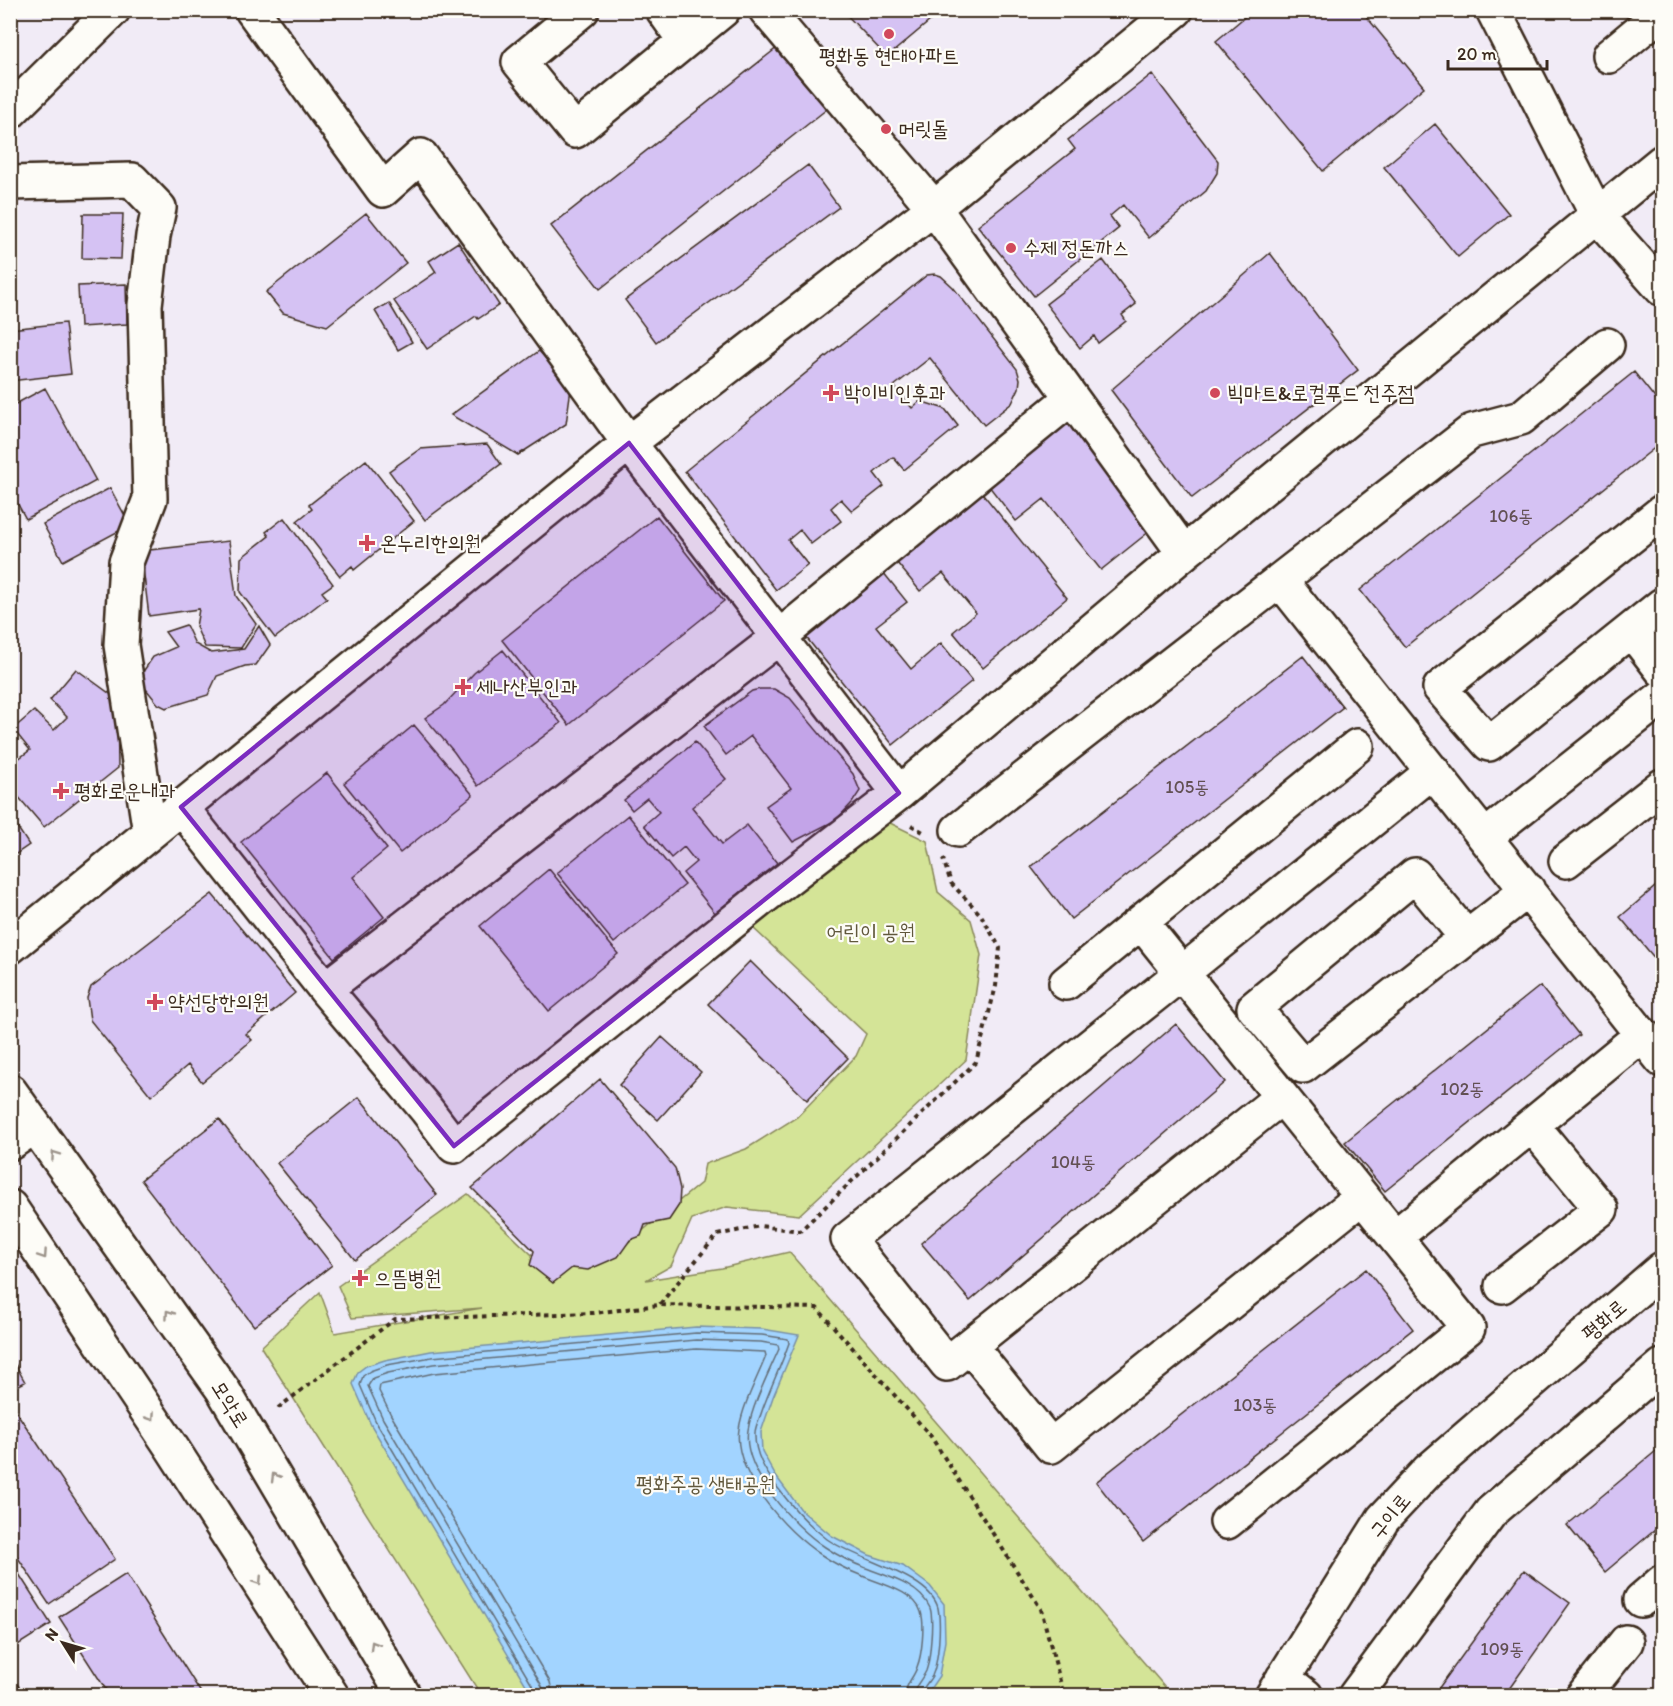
<svg xmlns="http://www.w3.org/2000/svg" width="1673" height="1706" viewBox="0 0 1673 1706" font-family="Itim,'Poor Story',sans-serif">
	<style>
		.green { fill: #d4e497; stroke: #88875a; stroke-width: 1.5 }
		.water { fill: #a2d4ff; stroke: #7990a5; stroke-width: 1.5 }
		.lines { fill: none; stroke-linecap: round; stroke-linejoin: round }
		.shore { stroke: #646e78; stroke-width: 1.5 }
		.building { fill: #d5c2f3; stroke: #3b2a1e; stroke-width: 1.5 }
		.minor-casing { stroke: #3b2a1e; stroke-width: 38 }
		.path { stroke: #3b2a1e; stroke-width: 4; stroke-dasharray: 4.5 4.5; stroke-linecap: butt }
		.minor { stroke: #fdfcf7; stroke-width: 33 }
		.oneway { stroke: #9c938a }
		.marked { fill: #7b2cbf; fill-opacity: 0.2; stroke: #7b2cbf; stroke-width: 4.5; stroke-linejoin: round }
		.poi-dot { fill: #d1495b; stroke: #fdfcf7; stroke-width: 2 }
		.labels { text-anchor: middle; stroke-width: 4.5; stroke-linejoin: round; paint-order: stroke }
		.number-label { font-size: 18px; fill: #625053 }
		.poi-label { font-size: 21px; fill: #3b2a1e; stroke: #fdfcf7; text-anchor: start }
		.park-label { font-size: 21px; fill: #61583c; stroke: #fdfcf7 }
		.street-label { font-size: 21px; fill: #3b2a1e; stroke: #fdfcf7 }
	</style>
	<rect width="100%" height="100%" fill="#f1ebf6"/>
	<filter id="ink" filterUnits="userSpaceOnUse"><feTurbulence type="fractalNoise" baseFrequency=".0167" numOctaves="2"/><feDisplacementMap in="SourceGraphic" scale="12" xChannelSelector="R" yChannelSelector="G"/><feConvolveMatrix kernelMatrix="1 2 1 2 8 2 1 2 1" color-interpolation-filters="sRGB"/></filter>
	<g filter="url(#ink)">
		<path class="green" d="M886,821L927,841L938,892L971,920L981,955L966,1060L799,1215L727,1207L692,1219L671,1266L646,1280L722,1268L789,1252L1172,1695H481L261,1347L320,1292L335,1333L482,1308L352,1318L338,1286L468,1194L550,1272L604,1262L701,1183L705,1164L746,1149L797,1117L856,1056L866,1034L752,927Z"/>
		<path class="water" d="M696,1327L762,1329L799,1335L773,1397L761,1432L762,1451L775,1475L802,1511L832,1536L869,1555L903,1566L930,1586L944,1604L945,1641L939,1676L926,1695H532L371,1425L353,1384L358,1372L366,1366L385,1360L431,1351Z"/>
		<g class="lines">
			<path class="shore" d="M536,1696L535,1690L376,1422L360,1385L363,1376L370,1371L387,1365L432,1357L696,1333L762,1335L788,1339L789,1343C781,1366 770,1388 762,1411C760,1418 755,1426 755,1433C754,1453 765,1471 777,1487C792,1507 807,1524 827,1539C854,1559 930,1575 938,1608C941,1624 939,1661 932,1676C928,1683 922,1687 921,1696
				M544,1696L542,1686L383,1419L368,1386L373,1378L388,1373L433,1364L696,1340L761,1342L778,1345L779,1349C769,1372 752,1405 748,1430C741,1469 794,1527 825,1547C837,1555 852,1563 866,1568C887,1576 920,1585 930,1608C934,1619 930,1661 926,1671C922,1680 914,1685 914,1696
				M553,1696L550,1682L391,1415L379,1391L380,1385L434,1373L696,1349L765,1352L766,1356C757,1379 743,1404 739,1429C732,1472 786,1532 820,1554C832,1562 847,1570 860,1575C878,1583 915,1591 921,1612C925,1625 922,1655 917,1667C914,1678 905,1683 905,1696"/>
		</g>
		<path class="building" d="M842,10H943L887,57Z
			M1253,10H1361L1424,87L1323,171L1216,41Z
			M778,47L827,109L600,289L551,226Z
			M1152,74L1218,161L1217,173L1206,191L1149,238L1123,205L1110,216L1119,228L1034,296L978,226L1075,149L1068,140Z
			M1435,124L1509,214L1458,257L1384,167Z
			M808,165L839,207L656,342L625,300Z
			M366,213L406,263L327,326L283,313L266,292Z
			M83,214H123L121,259L82,258Z
			M458,242L499,305L478,319L476,316L427,349L394,301L436,272L429,261Z
			M1270,253L1358,370L1192,498L1111,390Z
			M1103,260L1136,304L1122,315L1126,321L1098,343L1094,336L1080,348L1046,304Z
			M935,274L941,276L953,287L1017,369L1020,379L1019,388L1012,403L984,425L930,358L894,386L912,408L920,401L945,409L958,426L904,470L893,457L874,473L884,486L852,511L841,499L831,508L841,521L811,544L800,530L788,540L808,565L776,590L685,471L927,275Z
			M126,284L127,324L80,327L78,286Z
			M389,303L412,342L398,350L375,311Z
			M65,323L71,374L10,381V329Z
			M539,351L571,388L566,424L518,455L451,415Z
			M1634,372L1662,407V442L1405,647L1360,590Z
			M45,388L96,481L26,519L10,490V407Z
			M1068,416L1155,527L1101,570L1044,499L1016,521L985,481Z
			M487,444L501,464L425,520L389,471L420,449Z
			M366,460L414,521L354,570L352,566L340,576L297,521L312,509L309,505Z
			M110,488L130,525L63,561L43,524Z
			M979,489L1067,598L983,668L953,632L976,613L943,573L920,591L893,558Z
			M657,516L724,601L569,725L502,640Z
			M284,518L333,584L322,592L327,598L275,638L240,592L241,558L269,536L266,532Z
			M229,541L236,596L256,624L241,648L205,647L196,627L199,609L149,616L141,551Z
			M879,567L907,602L876,626L911,669L941,643L972,681L893,745L801,631Z
			M186,625L195,644L211,653L244,649L259,626L270,645L256,665L245,666L217,676L208,695L166,708L158,704L138,679L153,657L176,647L165,632Z
			M503,650L561,723L478,786L454,752L425,718L444,705L474,673Z
			M1303,656L1343,707L1071,919L1031,867Z
			M76,669L117,699L118,768L44,827L10,787V765L30,750L13,729L34,711L54,730L67,717L50,700Z
			M760,689H774L790,698L853,774L860,791L852,803L836,820L793,842L766,806L791,788L751,736L726,755L704,726L752,691Z
			M414,725L473,795L400,853L344,783Z
			M695,742L726,779L692,807L722,844L747,825L777,863L715,913L683,873L696,862L684,847L671,858L644,825L659,812L647,798L632,810L624,800Z
			M327,773L387,849L353,877L384,917L334,958L241,842Z
			M628,815L685,885L614,943L557,873Z
			M10,816L29,845L10,858Z
			M549,869L618,954L549,1011L480,926Z
			M1662,881V967L1620,917Z
			M212,894L295,993L246,1034L252,1040L202,1082L188,1065L151,1096L90,1020L87,998L91,987Z
			M750,961L848,1058L807,1100L708,1004Z
			M1540,986L1579,1035L1385,1191L1345,1142Z
			M1176,1024L1225,1082L970,1301L921,1243Z
			M662,1037L701,1072L658,1120L619,1085Z
			M600,1079L675,1168L680,1189L679,1205L669,1220L645,1225L641,1236L630,1240L618,1257L588,1270L572,1268L553,1283L530,1265L534,1251L472,1188Z
			M359,1097L437,1195L355,1260L277,1163Z
			M219,1119L332,1265L254,1326L141,1180Z
			M1366,1269L1413,1329L1143,1542L1096,1482Z
			M10,1355L25,1382L10,1390Z
			M15,1410L115,1559L49,1604L10,1546V1413Z
			M1662,1446V1524L1605,1572L1567,1525Z
			M10,1560L51,1624L10,1650Z
			M1524,1570L1570,1603L1504,1696H1433Z
			M126,1574L203,1696H110L59,1617Z
			M10,1673L25,1696H10Z"/>
		<g class="lines">
			<g class="minor-casing">
				<path id="minor" d="M252,10L383,190L421,156L629,443L899,793
					M582,10L519,62L575,131L723,10
					M663,10L685,41
					M766,10L934,208L1184,553
					M1493,10L1598,217L1662,289
					M1609,56L1662,12
					M10,112L113,10
					M10,183L132,180L159,208L153,236L145,305L150,499L126,562L121,645L150,833
					M1662,512L1440,688L1489,744L1662,605
					M1280,580L1662,1060
					M1631,630L1662,670
					M181,807L325,989L426,1109L454,1146L760,900L899,793L1184,553L1662,162
					M958,830L1472,431L1521,418L1607,345
					M1485,837L1662,697
					M1566,861L1662,786
					M1141,922L1468,1328L1227,1522
					M1467,938L1415,875L1254,1008L1303,1066L1528,890
					M10,947L629,443L934,208L1176,10
					M1066,983L1357,746
					M325,989L778,638L1071,398
					M10,1091L223,1390L404,1696
					M1269,1107L947,1364L848,1239L1182,973L1433,771
					M10,1143L35,1126
					M10,1207L172,1448L332,1696
					M1395,1237L1643,1034
					M1502,1286L1601,1209L1532,1125
					M970,1346L1051,1446L1362,1197
					M1641,1600L1662,1582
					M1283,1678L1306,1696
					M1272,1696L1383,1519L1428,1471L1662,1269
					M1355,1696L1491,1512L1662,1366
					M1583,1696L1626,1642"/>
			</g>
			<path class="path" d="M911,825L925,833
				M660,1304L717,1235L760,1226L800,1231L976,1062L996,986L1000,948L981,915L951,883L943,859
				M278,1408L395,1319L594,1313L659,1305L817,1308L930,1435L1041,1609L1064,1696"/>
			<use href="#minor" class="minor"/>
		</g>
		<defs><path id="oneway-chevron" d="M-2-3.5L2.5 0L-2 3.5" fill="none" stroke-width="1.6" stroke-linecap="round" stroke-linejoin="round" transform="scale(1.5)"/></defs>
		<g class="oneway">
			<use href="#oneway-chevron" transform="translate(55 1155) rotate(-125)"/>
			<use href="#oneway-chevron" transform="translate(43 1255) rotate(56)"/>
			<use href="#oneway-chevron" transform="translate(169 1314) rotate(-125)"/>
			<use href="#oneway-chevron" transform="translate(151 1417) rotate(56)"/>
			<use href="#oneway-chevron" transform="translate(275 1477) rotate(-121)"/>
			<use href="#oneway-chevron" transform="translate(258 1581) rotate(57)"/>
			<use href="#oneway-chevron" transform="translate(374 1645) rotate(-121)"/>
		</g>
	</g>
	<path class="marked" d="M629,443L899,793L454,1146L181,807Z"/>
	<g class="poi-dot">
		<circle cx="889" cy="34" r="6"/>
		<circle cx="886" cy="129" r="6"/>
		<circle cx="1011" cy="248" r="6"/>
		<path d="M828 384h6v6h6v6h-6v6h-6v-6h-6v-6h6z"/>
		<circle cx="1215" cy="393" r="6"/>
		<path d="M364 534h6v6h6v6h-6v6h-6v-6h-6v-6h6z"/>
		<path d="M460 678h6v6h6v6h-6v6h-6v-6h-6v-6h6z"/>
		<path d="M58 782h6v6h6v6h-6v6h-6v-6h-6v-6h6z"/>
		<path d="M152 993h6v6h6v6h-6v6h-6v-6h-6v-6h6z"/>
		<path d="M357 1269h6v6h6v6h-6v6h-6v-6h-6v-6h6z"/>
	</g>
	<g class="labels">
		<g class="number-label">
			<text x="1511" y="522">106동</text>
			<text x="1187" y="793">105동</text>
			<text x="1462" y="1095">102동</text>
			<text x="1073" y="1168">104동</text>
			<text x="1255" y="1411">103동</text>
			<text x="1502" y="1655">109동</text>
		</g>
		<g class="poi-label">
			<text x="889" y="63" text-anchor="middle">평화동 현대아파트</text>
			<text x="898" y="136">머릿돌</text>
			<text x="1023" y="255">수제 정돈까스</text>
			<text x="844" y="400">박이비인후과</text>
			<text x="1227" y="400">빅마트&amp;로컬푸드 전주점</text>
			<text x="380" y="550">온누리한의원</text>
			<text x="476" y="694">세나산부인과</text>
			<text x="74" y="798">평화로운내과</text>
			<text x="168" y="1009">약선당한의원</text>
			<text x="374" y="1285">으뜸병원</text>
		</g>
		<g class="park-label">
			<text x="871" y="939">어린이 공원</text>
			<text x="706" y="1491">평화주공 생태공원</text>
		</g>
		<g class="street-label">
			<text transform="translate(1604 1320) rotate(-41)" y="7">평화로</text>
			<text transform="translate(230 1404) rotate(58)" y="7">모악로</text>
			<text transform="translate(1390 1516) rotate(-51)" y="7">구이로</text>
		</g>
	</g>
	<rect width="1673" height="1706" fill="none" stroke="#fdfcf7" stroke-width="36"/>
	<rect x="18" y="18" width="1637" height="1670" fill="none" stroke="#3b2a1e" stroke-width="2" filter="url(#ink)"/>
	<g transform="translate(63 1643) rotate(307)" stroke="#fdfcf7" stroke-width="4.5" paint-order="stroke">
	<path d="M0-4.5L10 22L0 15L-10 22Z" fill="#3b2a1e"/>
	<text y="-9" font-size="16" font-weight="bold" text-anchor="middle" fill="#3b2a1e">N</text>
	</g>
	<path d="M1448 60v9h99v-9" fill="none" stroke="#3b2a1e" stroke-width="3"/>
	<text x="1457" y="60" font-size="18" fill="#3b2a1e" stroke="#fdfcf7" stroke-width="4.5" paint-order="stroke">20 m</text>
</svg>
